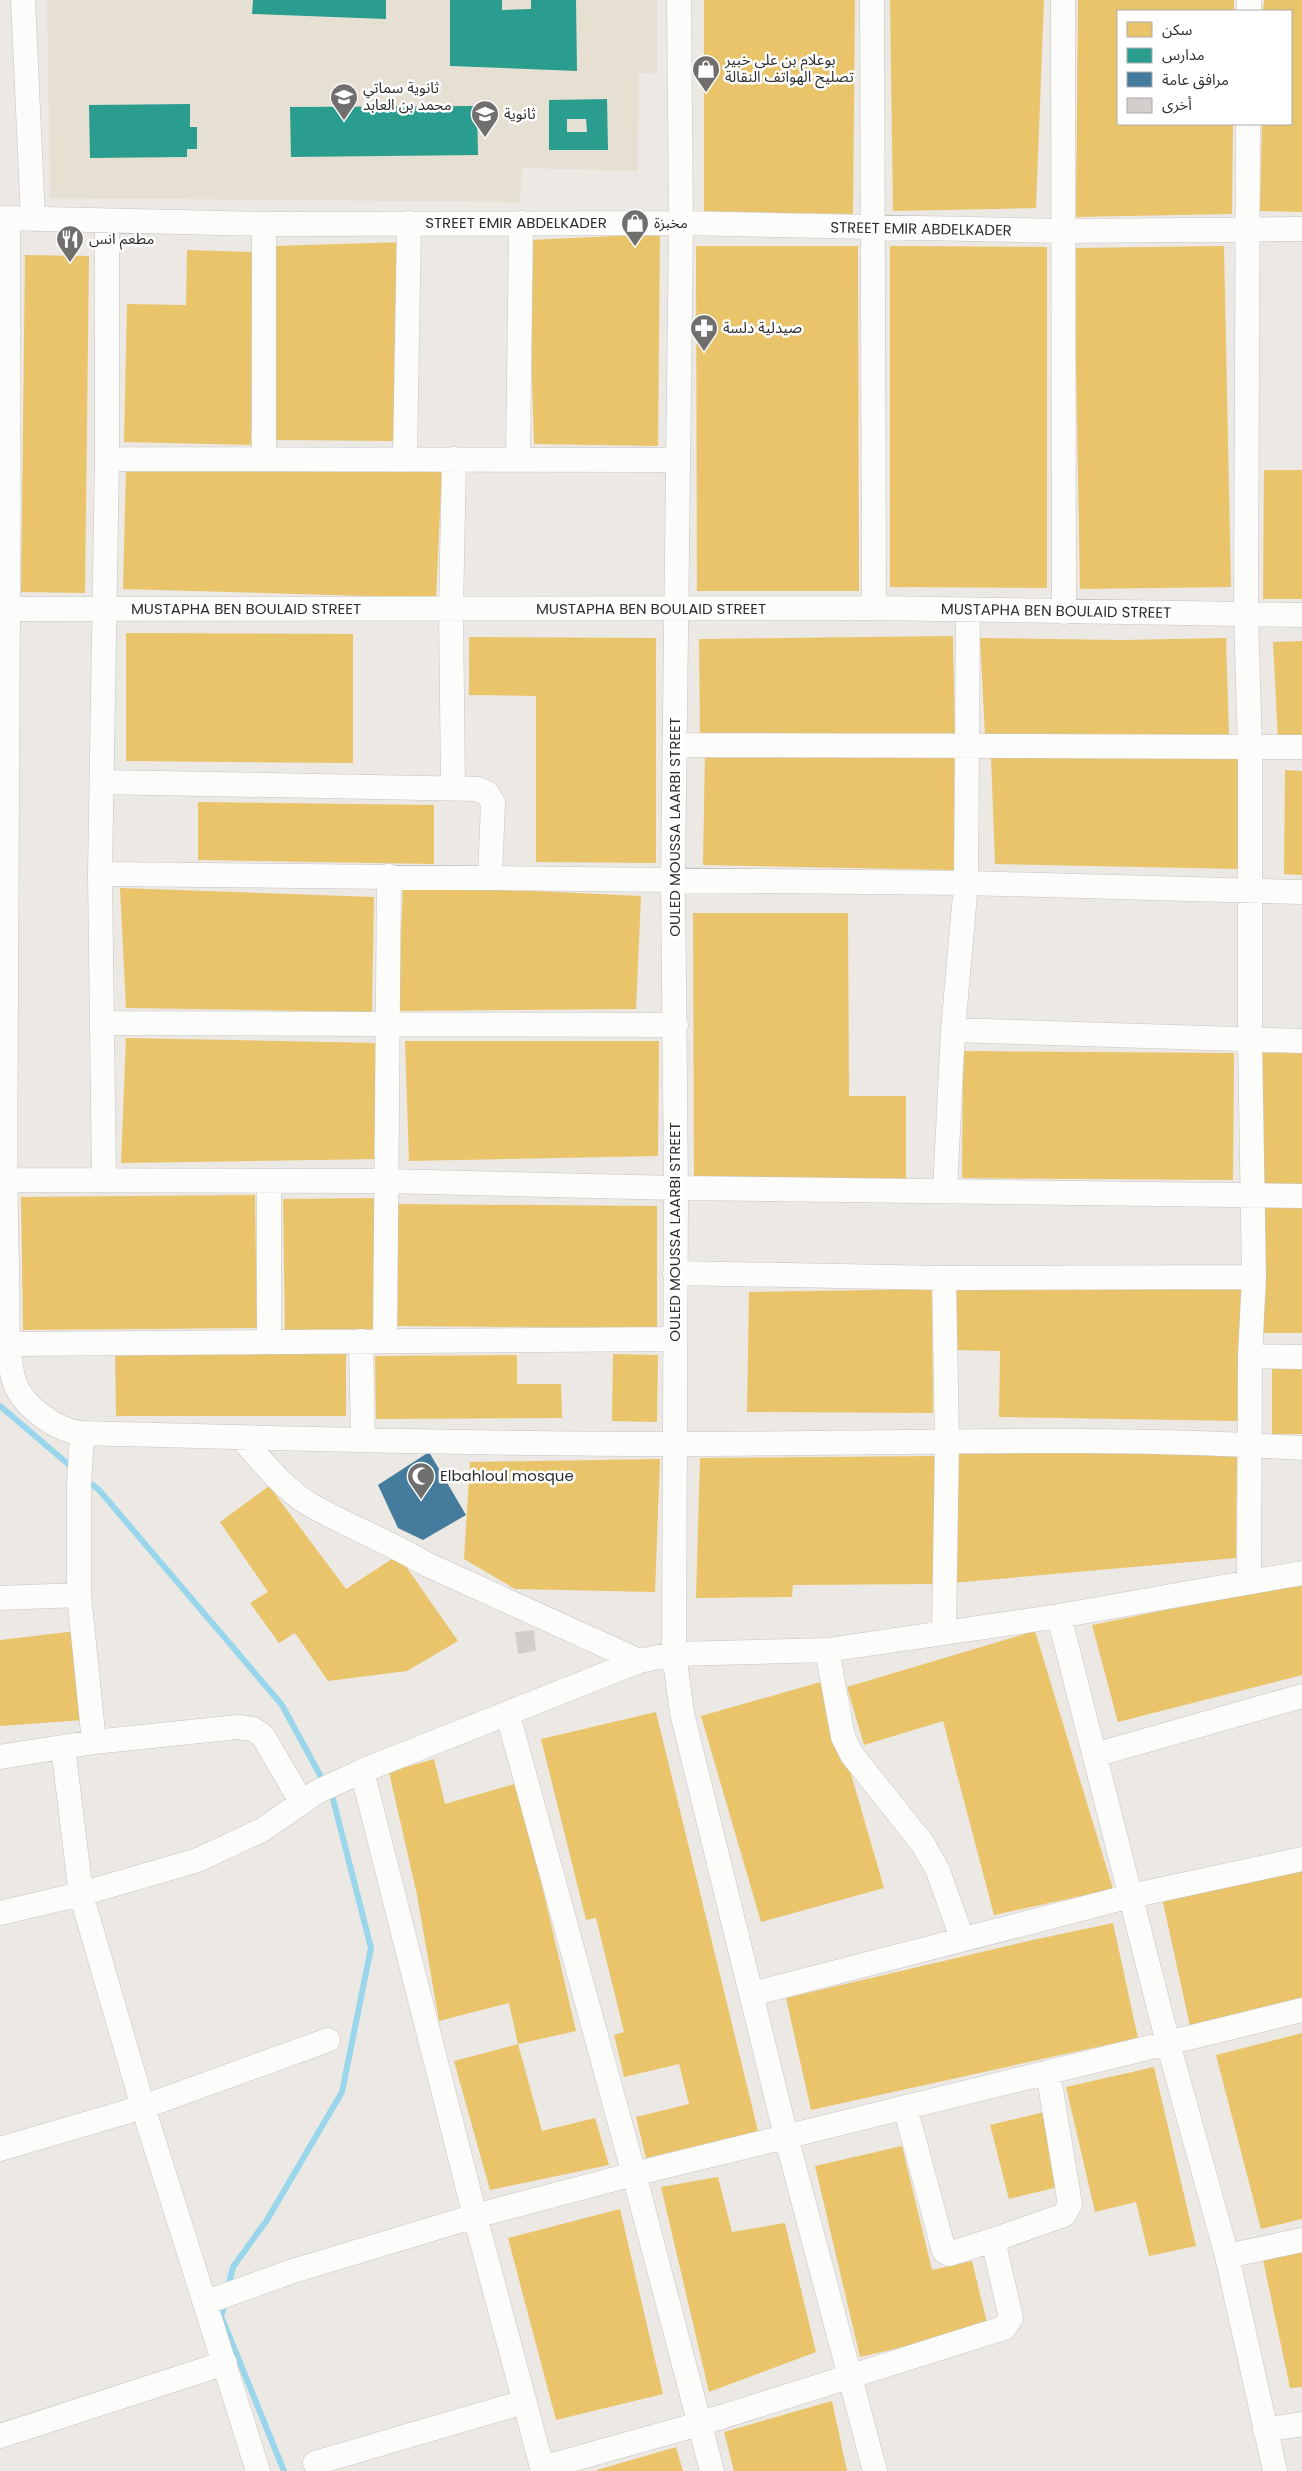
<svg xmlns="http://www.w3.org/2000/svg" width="1302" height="2471" viewBox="0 0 1302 2471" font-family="Poppins,'Noto Sans Arabic',sans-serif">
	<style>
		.education { fill: #e6e0d3 }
		.homes { fill: #e9c46a }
		.schools { fill: #2a9d8f; fill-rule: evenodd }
		.public { fill: #457b9d }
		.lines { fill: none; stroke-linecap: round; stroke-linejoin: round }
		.stream { stroke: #99d6ec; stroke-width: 6 }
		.building { fill: #d1cecb }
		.minor-casing { stroke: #c5c4c5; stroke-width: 25 }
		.minor { stroke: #fcfcfb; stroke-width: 24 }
		.labels { text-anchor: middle; stroke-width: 5; stroke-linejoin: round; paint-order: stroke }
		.poi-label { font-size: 15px; fill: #2e2e2e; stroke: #fff; text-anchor: start }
		.street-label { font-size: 15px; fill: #2e2e2e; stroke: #fff }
	</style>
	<rect width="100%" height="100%" fill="#ece8e4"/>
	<path class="education" d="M47,0H657V74L639,73L638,171L522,168L520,202L50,198Z"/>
	<path class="homes" d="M704,0H855L853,214L704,212Z
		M890,0H1044L1036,208L893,211Z
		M1078,0H1234V11H1118V124H1233L1232,214L1076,217Z
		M1264,0H1302V212L1260,211L1262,124H1291V11H1263Z
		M660,234L658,446L534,444L528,240Z
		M404,242L395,441L273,440L274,246Z
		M696,246H858L859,591H697Z
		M890,246L1047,247V588L890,587Z
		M1224,246L1231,587L1080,589L1074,248Z
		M187,250L252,252L251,445L124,442L127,304L186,305Z
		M25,255L89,256L85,593L21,592Z
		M126,469H442L436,598L123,589Z
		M1264,470H1302V599H1263Z
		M126,633L353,634V763L126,761Z
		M953,636L955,733L700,736L699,639Z
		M469,637L656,638V863L536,862V696L469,695Z
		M980,638L1123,640L1226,638L1229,736H985Z
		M1302,641V739L1278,740L1273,642Z
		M705,750L957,755L954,870L703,865Z
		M1243,752L1241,869L995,864L991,757Z
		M1285,770L1302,771V875L1284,874Z
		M198,802L434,805V864L198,860Z
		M403,885L641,896L636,1009L398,1011Z
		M120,888L374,897L372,1012L126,1008Z
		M693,913H848L849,1096H906V1183H694Z
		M126,1038L378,1043L379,1159L121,1163Z
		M405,1041H659L658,1156L409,1161Z
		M963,1051L1234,1053L1233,1180L962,1178Z
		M1257,1053H1302V1185H1257Z
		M255,1195L257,1328L23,1330L21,1197Z
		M377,1198L379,1330L285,1331L283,1199Z
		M1262,1203H1302V1333H1262Z
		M394,1204L657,1206V1328L394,1326Z
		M954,1285L1241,1290L1239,1421L999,1417L1000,1351L954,1350Z
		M932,1289L933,1413L747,1412L749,1292Z
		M115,1351H346V1416H116Z
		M613,1354L658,1355L657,1422L612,1421Z
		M517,1355V1384H561L562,1418L376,1419L375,1356Z
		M1272,1368H1302V1434H1272Z
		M1237,1451L1236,1558L952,1583L957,1454Z
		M937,1456L934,1584L793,1585L792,1597L696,1598L700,1458Z
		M660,1459L655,1592L515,1589L464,1559L470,1462Z
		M269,1486L346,1589L398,1555L458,1641L407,1671L328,1681L295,1633L279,1643L250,1603L268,1592L220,1522Z
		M1302,1586V1675L1118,1722L1092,1625L1258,1591Z
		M77,1631L84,1720L0,1726V1640Z
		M1035,1631L1113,1889L994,1915L943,1721L864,1745L847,1687Z
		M824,1681L884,1888L761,1922L701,1716Z
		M656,1712L758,2131L646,2158L636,2117L689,2104L679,2064L624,2077L614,2035L624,2032L596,1918L586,1920L541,1739Z
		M434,1759L445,1804L518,1783L576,2031L518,2044L509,2003L439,2021L417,1895L389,1772Z
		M1302,1868V2002L1191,2031L1163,1902Z
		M1113,1923L1138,2038L811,2110L786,1998L1033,1940Z
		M1302,2033V2219L1261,2229L1216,2055Z
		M518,2044L542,2131L595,2118L609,2165L490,2190L454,2061Z
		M1154,2067L1196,2246L1149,2256L1136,2202L1095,2212L1066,2087Z
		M1044,2112L1062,2186L1009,2199L990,2125Z
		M902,2146L932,2270L972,2261L988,2327L860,2357L815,2166Z
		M718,2177L732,2232L785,2223L816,2352L709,2392L661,2187Z
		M620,2209L663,2394L556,2420L508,2238Z
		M1302,2246V2387L1290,2388L1262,2255Z
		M832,2401L847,2471H734L724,2432Z
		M676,2447L683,2471H597V2470Z"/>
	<path class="schools" d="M253,0H386V19L252,14Z
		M450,0H502V10L531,9V0H576L577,71L450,66Z
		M607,99L608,150H549V100ZM567,119H586L587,132H567Z
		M190,104V127H197V149H187V157L90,158L89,105Z
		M477,106L478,155L291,157L290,107Z"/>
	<path class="public" d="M429,1452L466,1515L423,1540L398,1528L378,1485Z"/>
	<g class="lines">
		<path class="stream" d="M0,1406L74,1469
			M85,1479L99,1490L282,1705L333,1799L371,1948L342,2092L267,2220L233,2267L228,2287
			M225,2303L221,2316L284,2471"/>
	</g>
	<path class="building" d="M534,1630L536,1651L518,1654L515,1632Z"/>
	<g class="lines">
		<g class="minor-casing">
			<path id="minor" d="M23,0L33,219
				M679,0L681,223L673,880L676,1188L674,1654L682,1713L786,2136L875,2471
				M872,0L874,608
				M1063,0L1064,612
				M1249,11V0
				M1248,124L1246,614L1250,747V1040L1254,1277L1250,1356L1249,1581
				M0,218L264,224L681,223L1062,231L1302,229
				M8,219C9,475 9,731 6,987C6,1079 4,1171 7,1264C8,1300 5,1341 13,1377C19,1404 56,1431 82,1433C280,1438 479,1444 677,1444C884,1444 1095,1435 1302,1448
				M264,224V459
				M107,459L677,460
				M405,459L409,223
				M518,459L521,223
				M0,609L874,608L1302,615
				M675,745L1302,747
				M102,782L477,789L487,793L493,803L490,877
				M453,787L451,610L454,459
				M100,874L966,883L1302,892
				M102,1023L676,1025
				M953,1030L1302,1041
				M0,1180L386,1181L676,1188L1302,1196
				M104,1181L100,874L107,459V221
				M269,1182V1342
				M945,1191L953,1030L966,883L968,610
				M675,1273L944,1278L1254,1277
				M944,1278L947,1441L944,1633
				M361,1341L363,1439
				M385,1341L389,876
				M9,1344L675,1339
				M1250,1356L1302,1357
				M82,1433L79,1486V1595L94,1742
				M240,1437C261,1459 282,1488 309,1504C347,1526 388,1541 426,1564L639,1661
				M0,1598L79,1595
				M1059,1616L1168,2043L1227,2256L1275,2471
				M827,1650L843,1737L852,1755L923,1844L938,1871L962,1938
				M508,1715L634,2174L712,2471
				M63,1747L81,1894L143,2107L258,2471
				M1095,1755L1302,1696
				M0,1757L94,1742L238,1727L253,1729L263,1736L302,1803
				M362,1771L475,2216L543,2471
				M0,1913L81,1894L198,1860L262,1830L317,1792L362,1771L639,1661L674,1654L827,1650L1059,1616L1302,1573
				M752,1994L1131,1896L1302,1859
				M905,2107L944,2251L949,2254L993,2240
				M0,2149L143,2107L328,2040
				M1227,2256L1302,2240
				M207,2302L290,2272L475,2216L634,2174L1302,2010
				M1265,2430L1302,2424
				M0,2436L225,2363
				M315,2463L524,2402
				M542,2468L699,2424L1004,2328L1011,2318L993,2240L1064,2215L1070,2204L1048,2072"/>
		</g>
		<use href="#minor" class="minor"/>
	</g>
	<defs>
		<g id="shop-pin" transform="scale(1.4375)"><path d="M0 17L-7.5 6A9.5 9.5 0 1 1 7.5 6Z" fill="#706f6e" stroke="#fff"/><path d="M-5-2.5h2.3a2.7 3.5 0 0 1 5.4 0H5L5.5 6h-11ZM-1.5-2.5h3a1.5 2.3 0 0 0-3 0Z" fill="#fff"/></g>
		<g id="school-pin" transform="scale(1.4375)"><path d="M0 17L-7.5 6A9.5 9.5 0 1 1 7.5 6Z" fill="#706f6e" stroke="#fff"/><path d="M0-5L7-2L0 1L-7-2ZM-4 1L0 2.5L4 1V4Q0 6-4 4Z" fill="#fff"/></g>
		<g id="restaurant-pin" transform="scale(1.4375)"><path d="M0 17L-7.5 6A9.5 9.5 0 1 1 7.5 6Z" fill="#706f6e" stroke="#fff"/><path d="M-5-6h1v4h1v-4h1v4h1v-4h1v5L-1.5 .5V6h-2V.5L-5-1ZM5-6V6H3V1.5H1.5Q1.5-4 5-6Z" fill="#fff"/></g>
		<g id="pharmacy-pin" transform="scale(1.4375)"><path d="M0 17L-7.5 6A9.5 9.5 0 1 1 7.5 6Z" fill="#706f6e" stroke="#fff"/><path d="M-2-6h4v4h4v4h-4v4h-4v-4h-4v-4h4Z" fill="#fff"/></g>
		<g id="mosque-pin" transform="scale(1.4375)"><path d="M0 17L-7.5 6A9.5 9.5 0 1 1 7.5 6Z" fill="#706f6e" stroke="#fff"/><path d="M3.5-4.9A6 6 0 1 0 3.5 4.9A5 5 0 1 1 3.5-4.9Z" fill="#fff"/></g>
	</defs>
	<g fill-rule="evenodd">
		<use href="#shop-pin" x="706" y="69"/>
		<use href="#school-pin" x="344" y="97"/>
		<use href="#school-pin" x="485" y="114"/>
		<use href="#shop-pin" x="635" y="223"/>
		<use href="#restaurant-pin" x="70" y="239"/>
		<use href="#pharmacy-pin" x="704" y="328"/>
		<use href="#mosque-pin" x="421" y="1476"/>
	</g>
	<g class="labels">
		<g class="poi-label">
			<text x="725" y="65">بوعلام بن علي خبير<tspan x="725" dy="17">تصليح الهواتف النقالة</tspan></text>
			<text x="363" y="93">ثانوية سماتي<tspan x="363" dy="17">محمد بن العابد</tspan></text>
			<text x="504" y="119">ثانوية</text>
			<text x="654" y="228">مخبزة</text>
			<text x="89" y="244">مطعم انس</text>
			<text x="723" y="333">صيدلية دلسة</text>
			<text x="440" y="1481">Elbahloul mosque</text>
		</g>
		<g class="street-label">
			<text x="516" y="228">STREET EMIR ABDELKADER</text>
			<text transform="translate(921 229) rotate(1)" y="5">STREET EMIR ABDELKADER</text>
			<text x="246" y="614">MUSTAPHA BEN BOULAID STREET</text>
			<text x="651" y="614">MUSTAPHA BEN BOULAID STREET</text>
			<text transform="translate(1056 611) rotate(1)" y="5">MUSTAPHA BEN BOULAID STREET</text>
			<text transform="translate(675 827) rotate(-90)" y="5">OULED MOUSSA LAARBI STREET</text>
			<text transform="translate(675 1232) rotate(-90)" y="5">OULED MOUSSA LAARBI STREET</text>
		</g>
	</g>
	<rect x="1117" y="10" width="175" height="115" fill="#ffffff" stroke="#ababab"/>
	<rect x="1127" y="22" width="25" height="15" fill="#e9c46a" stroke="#ababab"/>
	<text x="1162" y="35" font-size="15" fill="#2e2e2e">سكن</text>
	<rect x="1127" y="48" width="25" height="15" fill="#2a9d8f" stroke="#ababab"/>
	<text x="1162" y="60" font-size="15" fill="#2e2e2e">مدارس</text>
	<rect x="1127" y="72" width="25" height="15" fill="#457b9d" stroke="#ababab"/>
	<text x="1162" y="85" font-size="15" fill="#2e2e2e">مرافق عامة</text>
	<rect x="1127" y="98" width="25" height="15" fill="#d1cecb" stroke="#ababab"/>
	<text x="1162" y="110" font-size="15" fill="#2e2e2e">أخرى</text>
</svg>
